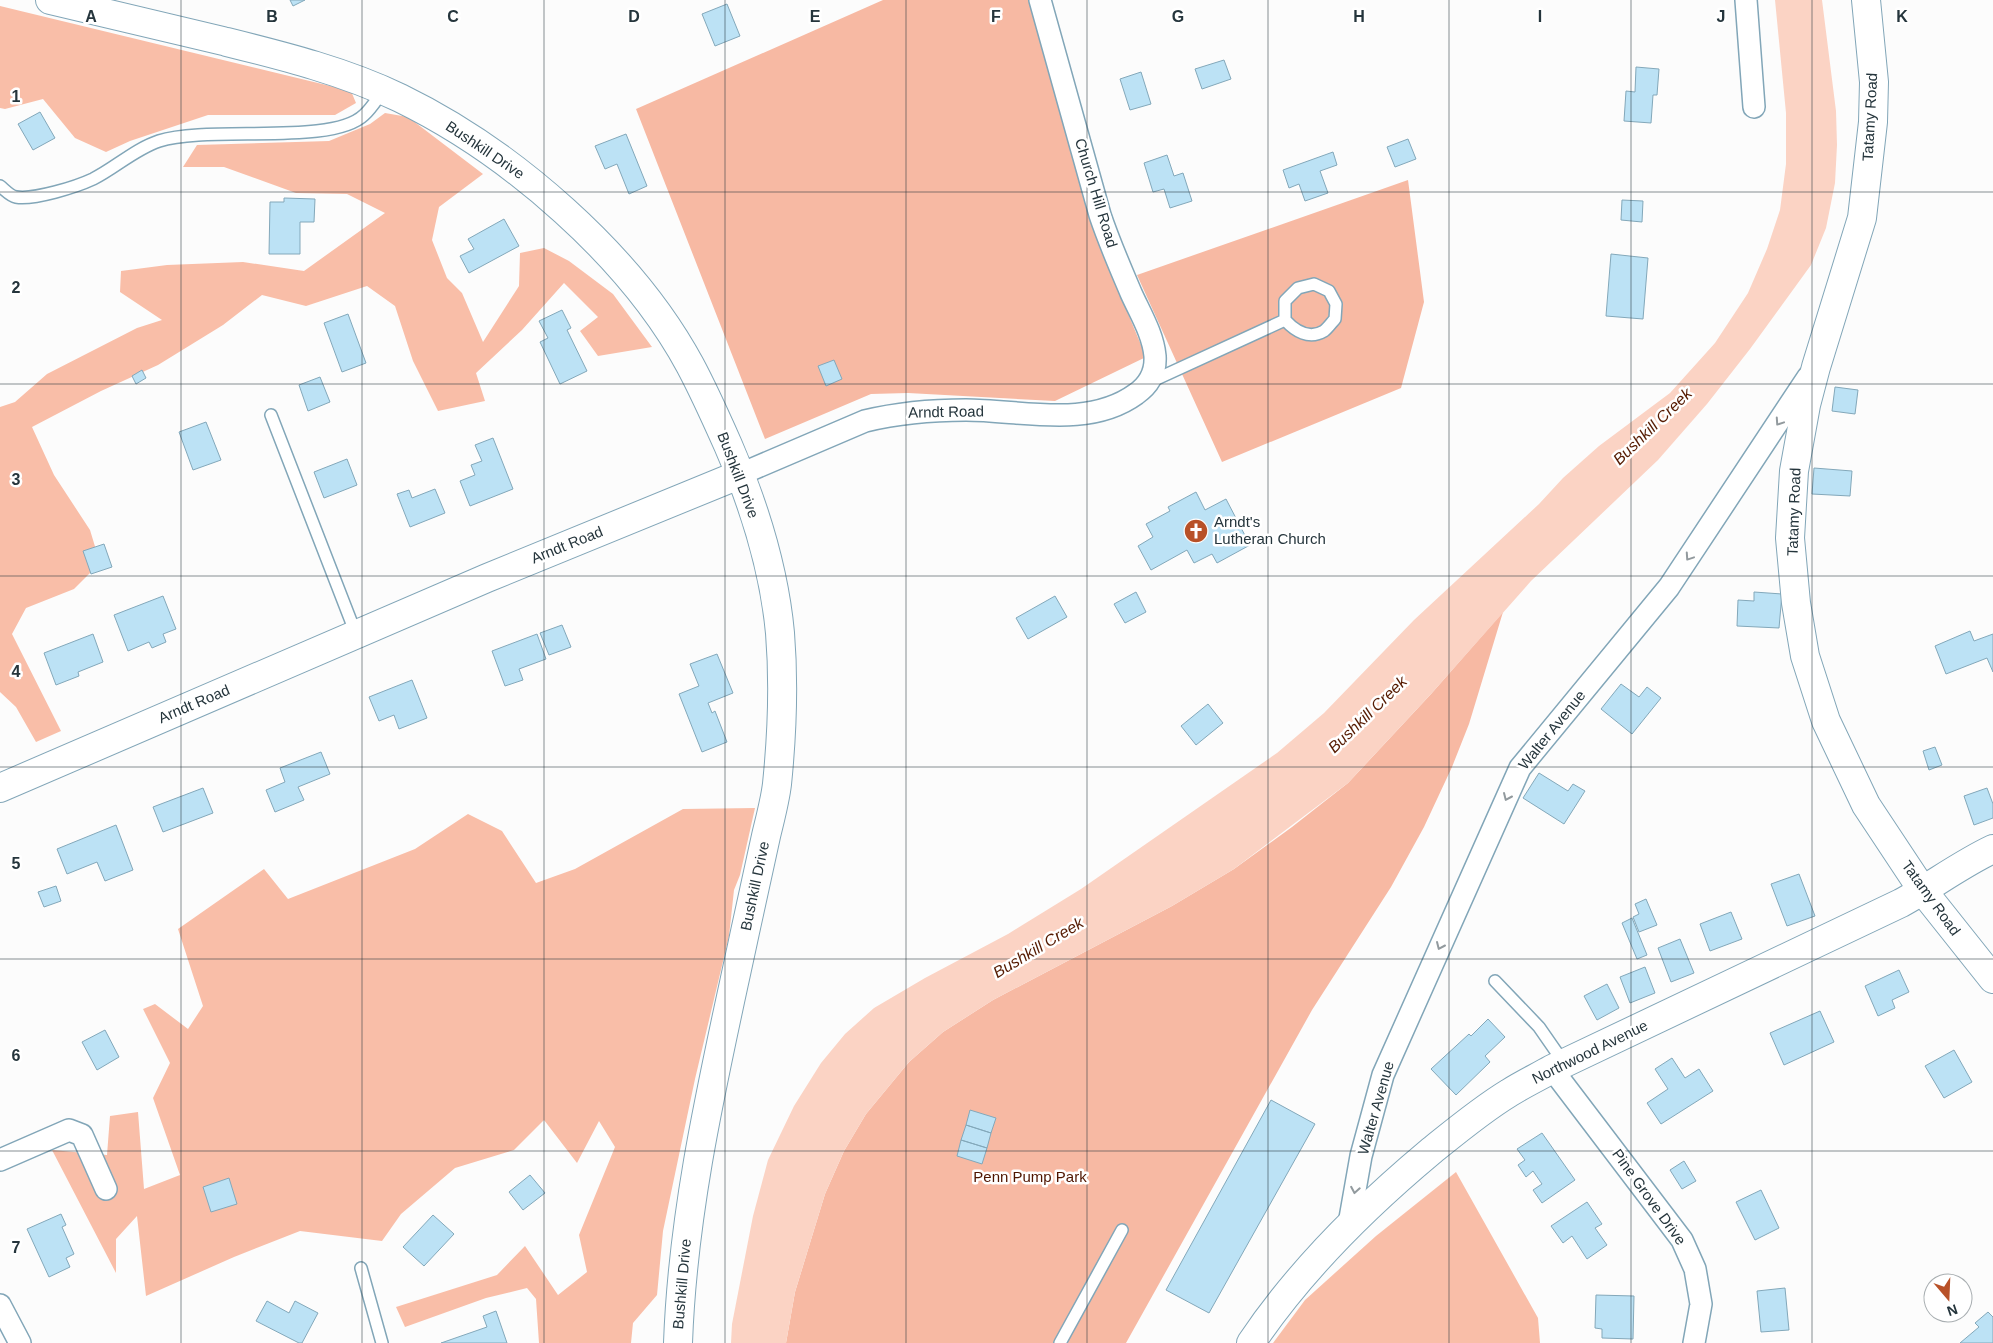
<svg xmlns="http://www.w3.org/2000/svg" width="1993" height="1343" viewBox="0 0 1993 1343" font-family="Helvetica,sans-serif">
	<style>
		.green { fill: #f7b9a3 }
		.forest { fill: #f9bea8 }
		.water { fill: #fbd3c4 }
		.building { fill: #bce2f5; stroke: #83a8ba }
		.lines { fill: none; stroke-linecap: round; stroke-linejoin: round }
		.service-casing { stroke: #82a6b8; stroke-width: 14 }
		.minor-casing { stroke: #82a6b8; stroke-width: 24 }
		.tertiary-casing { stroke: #82a6b8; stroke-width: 30 }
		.secondary-casing { stroke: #82a6b8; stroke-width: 30 }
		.service { stroke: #fff; stroke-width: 11 }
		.minor { stroke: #fff; stroke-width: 21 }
		.tertiary { stroke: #fff; stroke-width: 28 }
		.secondary { stroke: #fff; stroke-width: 28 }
		.oneway { stroke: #929a9e }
		.grid { fill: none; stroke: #25353c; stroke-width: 1; stroke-opacity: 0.55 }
		.labels { text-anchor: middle; stroke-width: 5; stroke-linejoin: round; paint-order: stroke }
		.street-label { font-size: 15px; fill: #25353c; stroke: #fff }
		.poi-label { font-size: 15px; fill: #25353c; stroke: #fff; text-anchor: start }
		.park-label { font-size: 15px; fill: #4f1500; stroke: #fff }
		.water-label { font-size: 16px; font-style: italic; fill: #551a01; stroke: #fff }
		.grid-label { font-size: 16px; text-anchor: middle; font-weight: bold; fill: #25353c; stroke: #fff; stroke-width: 5; stroke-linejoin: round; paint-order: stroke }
	</style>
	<rect width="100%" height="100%" fill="#fcfcfc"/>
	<path class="green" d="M883,0H1030L1093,229L1146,357L1055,401L908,393L871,394L765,439L636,109Z
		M1408,180L1424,302L1401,388L1222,462L1137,275Z
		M1503,612L1469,724L1452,767L1424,827L1391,887L1312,1010L1126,1343H786L795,1292L825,1194L844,1151L866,1114L909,1062L943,1032L993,1000L1172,906L1234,869L1292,827L1348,783L1431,694Z"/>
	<path class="forest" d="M0,6L351,91L356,103L335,115H208L130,141L106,152L75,138L43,99L5,109L0,108Z
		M385,113L408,117L483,174L439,207L432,240L447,278L462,293L483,342L519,286L520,253L544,248L569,261L613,294L652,347L598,356L580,331L598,317L564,283L522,330L476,373L485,401L438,411L413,361L395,306L367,286L306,306L262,295L223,325L158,365L101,391L32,427L54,475L90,530L100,563L74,589L26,608L12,634L61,731L36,742L16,707L0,692V407L15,402L47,374L137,328L162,320L120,292L121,271L167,265L243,262L304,271L385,213L347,194L296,193L224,167H183L197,145L329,141L370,124Z
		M755,808L740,875L734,890L729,936L695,1079L663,1231L657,1295L633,1323L631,1343H539L536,1299L527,1288L486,1298L405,1327L396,1307L497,1275L525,1246L558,1295L587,1272L579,1235L615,1147L599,1121L577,1163L544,1120L514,1150L455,1168L401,1214L382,1241L300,1231L234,1257L146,1296L137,1216L116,1239V1273L52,1150L107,1155L110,1116L138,1112L144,1189L180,1175L153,1098L170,1063L143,1009L155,1004L188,1029L203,1006L178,929L264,869L288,899L415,849L468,814L502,831L536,883L575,869L683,809Z
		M1456,1172L1538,1318L1540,1343H1273L1305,1300L1376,1236Z"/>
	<path class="water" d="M1775,0H1822L1836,111L1837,145L1835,183L1826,228L1811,265L1750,349L1707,404L1658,460L1531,581L1431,694L1348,783L1234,869L1172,906L993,1000L943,1032L909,1062L866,1114L844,1151L825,1194L795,1292L786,1343H731L732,1324L753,1216L768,1160L794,1106L821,1063L845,1034L874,1008L925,978L1008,934L1081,889L1277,753L1324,713L1414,620L1539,504L1563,478L1599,446L1670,393L1715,343L1748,293L1767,249L1780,210L1786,164V113Z"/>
	<path class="building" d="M290,0H305L293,6Z
		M727,4L740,36L715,46L702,14Z
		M1224,60L1231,79L1202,89L1195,69Z
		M1636,67L1659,69L1657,95H1653L1651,123L1624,121L1626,91L1635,92Z
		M1141,72L1151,104L1130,110L1120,79Z
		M40,112L55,138L33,150L18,124Z
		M626,134L647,186L629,194L617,164L605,169L595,146Z
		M1408,139L1416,159L1395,167L1387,147Z
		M1333,152L1337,165L1320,171L1328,193L1305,201L1299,184L1289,188L1283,170Z
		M1167,155L1174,176L1183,173L1192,201L1170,208L1164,189L1153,192L1144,163Z
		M284,198L315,199L314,222H300V254H269L270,202H284Z
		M1622,200L1643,201L1642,222L1621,220Z
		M504,219L519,246L469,273L460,256L474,249L468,239Z
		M1611,254L1648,258L1643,319L1606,316Z
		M562,310L571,328L567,330L587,371L560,384L540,342L548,338L539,321Z
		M348,314L366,363L342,372L324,323Z
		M834,360L842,379L826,386L818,366Z
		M142,370L146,378L136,384L132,376Z
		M320,377L330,402L308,411L299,385Z
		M1835,387L1858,390L1855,414L1832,411Z
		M206,422L221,460L193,470L179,432Z
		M493,438L513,489L470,506L460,481L475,475L471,465L482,461L475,445Z
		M347,459L357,485L324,498L314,472Z
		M1814,468L1852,471L1850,496L1812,494Z
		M435,489L445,513L410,527L397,494L409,490L412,498Z
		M1196,492L1205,510L1226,499L1250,545L1217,563L1212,554L1194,563L1187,550L1151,570L1138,546L1153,537L1146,524L1170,511L1168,507Z
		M104,544L112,567L91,574L83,551Z
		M1136,592L1146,612L1125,623L1114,604Z
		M1754,592L1782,594L1779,628L1737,626L1738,600L1754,601Z
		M163,596L176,629L163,634L166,642L152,648L149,642L128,651L114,615Z
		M1055,596L1067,617L1028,639L1016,618Z
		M562,625L571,647L549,655L540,633Z
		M1970,631L1974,641L1993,634V672L1987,658L1946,674L1935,646Z
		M93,634L103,662L78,672L79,676L56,685L44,653Z
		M537,634L546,659L519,669L523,680L505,686L492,651Z
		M717,654L733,693L708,703L712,713L715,711L727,742L702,752L679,694L699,686L690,664Z
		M412,680L427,718L399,729L394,715L379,721L369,697Z
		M1621,684L1639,697L1647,687L1661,698L1632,734L1601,709Z
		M1208,704L1223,723L1196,745L1181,726Z
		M1935,747L1942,765L1929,770L1923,751Z
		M321,752L330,774L298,787L304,800L275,812L266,790L285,782L280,768Z
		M1539,773L1568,791L1573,784L1585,791L1564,824L1523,798Z
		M203,788L213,813L163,832L153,807Z
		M1987,788L1993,804V818L1974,825L1964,796Z
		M116,825L133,870L105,881L97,862L67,874L57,849Z
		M1799,874L1815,916L1787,926L1771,884Z
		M56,886L61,901L44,907L38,892Z
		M1646,899L1657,925L1639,932L1633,917L1639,914L1635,904Z
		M1731,912L1742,939L1710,951L1700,924Z
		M1632,918L1647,955L1637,959L1622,923Z
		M1680,939L1694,973L1671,982L1658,948Z
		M1645,967L1655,993L1630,1003L1620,977Z
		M1899,970L1909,992L1892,1000L1895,1008L1878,1016L1865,986Z
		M1607,984L1619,1008L1597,1020L1584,996Z
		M1820,1011L1834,1042L1784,1065L1770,1033Z
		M1488,1019L1505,1037L1485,1056L1490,1062L1456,1095L1431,1069L1469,1034L1471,1036Z
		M105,1030L119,1057L97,1070L82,1042Z
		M1954,1050L1972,1082L1944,1098L1925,1066Z
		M1672,1058L1685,1078L1699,1069L1713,1091L1661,1124L1647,1103L1668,1089L1655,1069Z
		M1271,1100L1315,1124L1209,1313L1166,1290Z
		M970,1110L996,1118L991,1133L966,1125Z
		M966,1125L991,1133L987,1148L961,1140Z
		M1542,1133L1575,1180L1542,1203L1533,1190L1542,1184L1533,1171L1526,1177L1518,1165L1525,1160L1517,1149Z
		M961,1140L987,1148L982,1164L957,1156Z
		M1684,1161L1696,1181L1682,1189L1670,1170Z
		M530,1175L545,1193L523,1210L509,1192Z
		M229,1178L237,1204L211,1212L203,1187Z
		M1761,1190L1779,1228L1755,1240L1736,1202Z
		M1587,1202L1602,1224L1595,1228L1607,1245L1587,1259L1572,1236L1563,1243L1551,1226Z
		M61,1214L66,1225L62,1227L74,1254L66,1258L70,1267L49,1277L27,1229Z
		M433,1215L454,1234L424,1266L403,1247Z
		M1785,1288L1789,1330L1761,1332L1757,1291Z
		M1596,1295L1634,1296L1633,1339L1602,1338V1329L1595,1328Z
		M267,1301L289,1313L295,1301L318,1313L302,1343H299L256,1321Z
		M496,1311L507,1343H441L487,1327L483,1316Z
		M1988,1312L1993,1317V1343H1960L1979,1327L1975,1323Z"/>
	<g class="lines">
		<g class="service-casing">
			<path id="service" d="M0,186C4,189 10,196 16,197C34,200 76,187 93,179C115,168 135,149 159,141C209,125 332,146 364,115C371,109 377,99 383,91
				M1150,382L1285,320C1295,331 1309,340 1324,331C1328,328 1332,322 1335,319L1336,304L1329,291L1314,284L1298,288L1285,301V320
				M271,415L356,634
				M1495,981L1539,1027L1564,1063
				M361,1268L382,1343
				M1060,1343L1122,1230"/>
		</g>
		<g class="minor-casing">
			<path id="minor" d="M1746,0L1754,107
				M741,474L865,421C898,413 931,410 966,410C1021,410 1088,429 1136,394C1149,385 1156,372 1155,356C1153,334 1140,313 1131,293C1120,267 1109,242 1100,215L1040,0
				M1552,1069L1682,1240L1695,1269L1701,1304L1694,1343
				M0,1160L69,1130L82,1135L106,1189
				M1349,1224L1361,1156L1383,1075L1520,768L1669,587L1808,377
				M0,1305L20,1343"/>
		</g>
		<g class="tertiary-casing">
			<path id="tertiary" d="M0,788L487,578L741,474
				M1251,1343C1300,1270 1363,1208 1430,1152C1456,1131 1481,1110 1509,1093C1523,1084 1538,1077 1552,1069L1901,903C1932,886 1961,864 1993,849"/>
		</g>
		<g class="secondary-casing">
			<path id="secondary" d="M50,0C107,14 165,27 223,41C283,56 344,71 400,98C511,152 631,256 690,365C704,391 716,418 728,445C754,505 774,568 780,633C784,682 782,735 777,784C775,801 770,819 766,836C759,868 752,900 745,932C716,1068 683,1203 678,1343
				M1866,0L1874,82L1873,122L1862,218L1816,367L1806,405L1794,471L1790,538L1796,603L1805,656L1826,721L1866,805L1923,891L1993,979"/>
		</g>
		<use href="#service" class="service"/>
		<use href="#minor" class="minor"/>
		<use href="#tertiary" class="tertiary"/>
		<use href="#secondary" class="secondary"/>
	</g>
	<defs><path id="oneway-chevron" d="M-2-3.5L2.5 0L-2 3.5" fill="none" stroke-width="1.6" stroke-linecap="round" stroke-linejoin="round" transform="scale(1.25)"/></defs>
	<g class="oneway">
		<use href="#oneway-chevron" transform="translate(1779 422) rotate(124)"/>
		<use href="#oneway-chevron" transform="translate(1689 557) rotate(124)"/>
		<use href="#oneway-chevron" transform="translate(1507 797) rotate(114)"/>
		<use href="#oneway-chevron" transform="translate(1440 946) rotate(114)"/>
		<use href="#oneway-chevron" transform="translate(1355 1190) rotate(100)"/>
	</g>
	<path class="grid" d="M181,0V1343M362,0V1343M544,0V1343M725,0V1343M906,0V1343M1087,0V1343M1268,0V1343M1449,0V1343M1631,0V1343M1812,0V1343M0,192H1993M0,384H1993M0,576H1993M0,767H1993M0,959H1993M0,1151H1993"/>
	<defs>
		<g id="church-disc" transform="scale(1.25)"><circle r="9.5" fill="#b85128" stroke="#fff"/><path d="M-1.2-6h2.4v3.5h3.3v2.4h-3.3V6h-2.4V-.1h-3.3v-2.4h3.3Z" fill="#fff"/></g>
	</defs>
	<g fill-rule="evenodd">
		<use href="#church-disc" x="1196" y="531"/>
	</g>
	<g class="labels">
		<g class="street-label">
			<text transform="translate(1870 117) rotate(-87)" y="5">Tatamy Road</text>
			<text transform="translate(485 150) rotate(34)" y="5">Bushkill Drive</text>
			<text transform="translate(1096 193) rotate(73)" y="5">Church Hill Road</text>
			<text transform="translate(946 412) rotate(-1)" y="5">Arndt Road</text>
			<text transform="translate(738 475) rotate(69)" y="5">Bushkill Drive</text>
			<text transform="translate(1794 512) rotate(-88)" y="5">Tatamy Road</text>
			<text transform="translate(567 545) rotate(-22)" y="5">Arndt Road</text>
			<text transform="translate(194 704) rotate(-23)" y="5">Arndt Road</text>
			<text transform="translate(1552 730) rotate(-51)" y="5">Walter Avenue</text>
			<text transform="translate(755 886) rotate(-78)" y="5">Bushkill Drive</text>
			<text transform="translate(1931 898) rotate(54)" y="5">Tatamy Road</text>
			<text transform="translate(1590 1052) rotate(-26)" y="5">Northwood Avenue</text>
			<text transform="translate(1376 1108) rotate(-74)" y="5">Walter Avenue</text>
			<text transform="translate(1649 1197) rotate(54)" y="5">Pine Grove Drive</text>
			<text transform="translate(682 1284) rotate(-85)" y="5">Bushkill Drive</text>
		</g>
		<g class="poi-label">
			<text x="1214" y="527">Arndt's<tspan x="1214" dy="17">Lutheran Church</tspan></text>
		</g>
		<g class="park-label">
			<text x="1030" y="1182">Penn Pump Park</text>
		</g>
		<g class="water-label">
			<text transform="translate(1652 426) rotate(-44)" y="6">Bushkill Creek</text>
			<text transform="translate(1367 714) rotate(-44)" y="6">Bushkill Creek</text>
			<text transform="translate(1038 947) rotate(-31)" y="6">Bushkill Creek</text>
		</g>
	</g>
	<g class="grid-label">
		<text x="91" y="22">A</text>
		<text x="272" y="22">B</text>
		<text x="453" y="22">C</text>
		<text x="634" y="22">D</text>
		<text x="815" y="22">E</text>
		<text x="996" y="22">F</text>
		<text x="1178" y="22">G</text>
		<text x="1359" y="22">H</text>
		<text x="1540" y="22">I</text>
		<text x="1721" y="22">J</text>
		<text x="1902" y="22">K</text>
		<text x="16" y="102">1</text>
		<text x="16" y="293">2</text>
		<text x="16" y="485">3</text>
		<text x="16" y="677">4</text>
		<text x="16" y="869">5</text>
		<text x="16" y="1061">6</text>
		<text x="16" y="1253">7</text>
	</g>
	<g transform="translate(1948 1298) rotate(161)"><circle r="24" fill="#ffffff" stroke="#a8aeb1"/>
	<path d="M0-4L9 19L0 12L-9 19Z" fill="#b85128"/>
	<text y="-8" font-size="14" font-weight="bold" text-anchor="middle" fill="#25353c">N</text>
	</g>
</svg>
